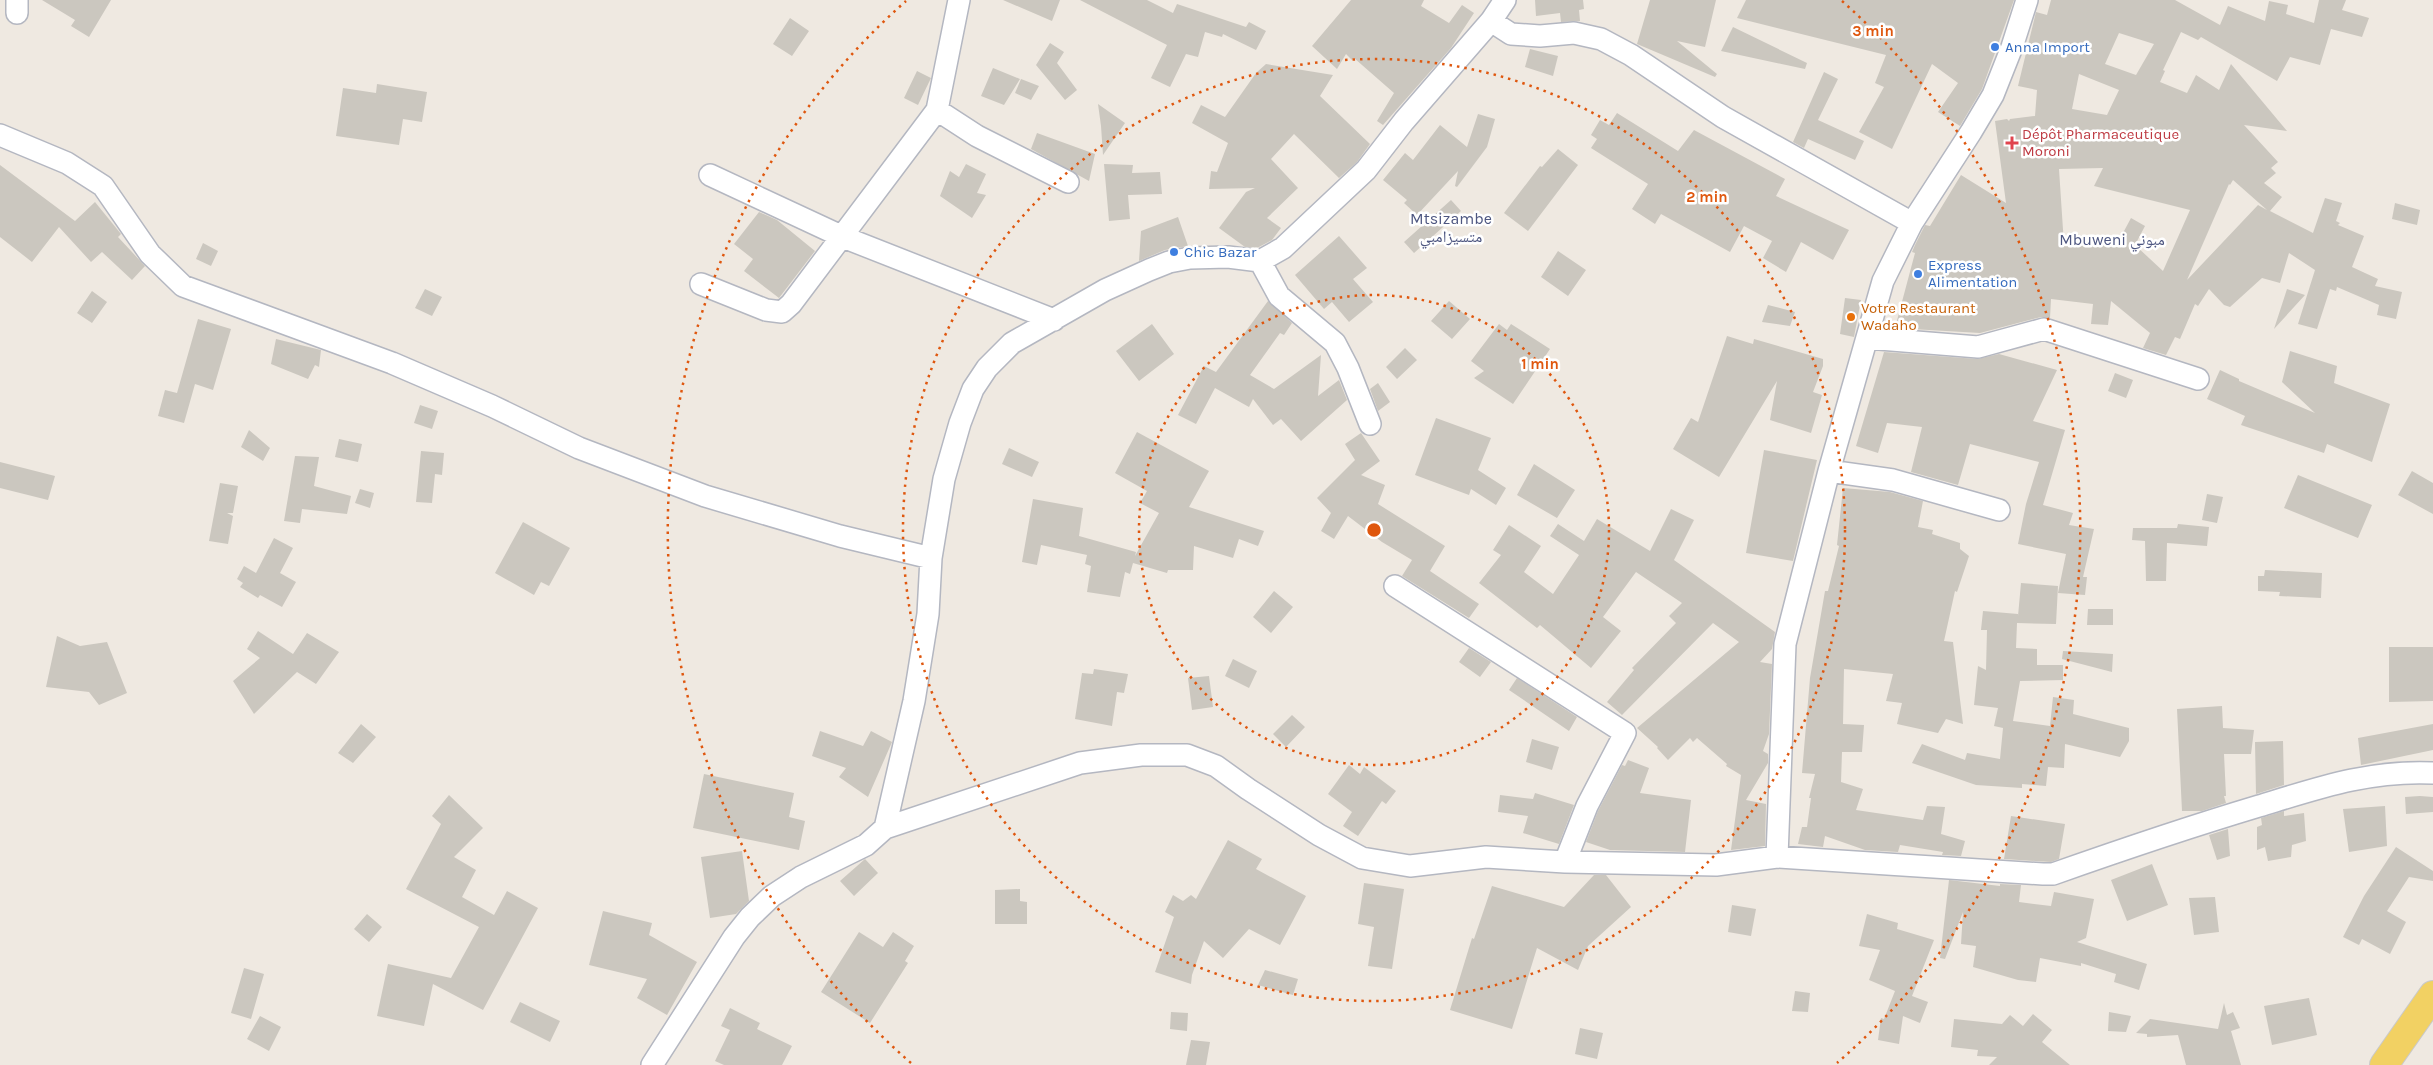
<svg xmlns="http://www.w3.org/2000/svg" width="2433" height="1065" viewBox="0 0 2433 1065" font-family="Karla,'Noto Naskh Arabic',sans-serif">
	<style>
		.building { fill: #cbc7bf; fill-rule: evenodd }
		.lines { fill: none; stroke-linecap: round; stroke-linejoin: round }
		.minor-casing { stroke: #b4b7c1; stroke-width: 24 }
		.major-casing { stroke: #c9c9c9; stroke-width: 30 }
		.minor { stroke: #fff; stroke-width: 21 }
		.major { stroke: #f2d163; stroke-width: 28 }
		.ring { fill: none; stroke: #df570e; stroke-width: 2.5; stroke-dasharray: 2.5 5 }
		.shop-dot { fill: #3f7fe0; stroke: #fff; stroke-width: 2 }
		.health-dot { fill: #e0444e; stroke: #fff; stroke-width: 2 }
		.food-dot { fill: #e8710a; stroke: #fff; stroke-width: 2 }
		.labels { text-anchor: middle; stroke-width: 5; stroke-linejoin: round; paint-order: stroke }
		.shop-label { font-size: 15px; fill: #366cbe; stroke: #fff; text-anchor: start }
		.health-label { font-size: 15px; fill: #be3a42; stroke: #fff; text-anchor: start }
		.food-label { font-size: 15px; fill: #c56008; stroke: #fff; text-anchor: start }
		.neighbourhood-label { font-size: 16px; fill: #4d5680; stroke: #fff }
		.centre { fill: #df570e; stroke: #fff; stroke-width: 2.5 }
		.ring-label { font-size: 15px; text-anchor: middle; font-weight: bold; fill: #df570e; stroke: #fff; stroke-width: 5; stroke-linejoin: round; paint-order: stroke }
	</style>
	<rect width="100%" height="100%" fill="#efe9e1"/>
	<path class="building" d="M42,0H111L89,37L71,26L75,20Z
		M1003,0H1060L1052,21Z
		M1080,0H1147L1173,13L1177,4L1246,27L1249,22L1266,31L1256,50L1223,34L1222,37L1205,32L1198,57L1186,54L1170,87L1151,78L1167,45Z
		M1351,0H1424L1421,6L1449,23L1462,5L1474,13L1451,48L1383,125L1377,121L1394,93L1354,58L1352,60L1346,54L1337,69L1312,46Z
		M1535,0H1583L1584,9L1579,10L1580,21L1561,22L1560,13L1536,16Z
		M1650,0H1716L1705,47L1677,41L1717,74L1715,77L1637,44Z
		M1746,0H2014L1982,89L1960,126L1938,112L1958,83L1932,64L1892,149L1859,132L1884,87L1875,83L1886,55L1737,18Z
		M2051,0H2175L2220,25L2228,6L2265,21L2269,1L2288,5L2286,14L2314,23L2319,0H2346L2342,10L2369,18L2362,37L2331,29L2320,65L2290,57L2277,81L2201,37L2198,40L2181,32L2163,70L2165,71L2160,82L2187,93L2196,75L2219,90L2231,64L2287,131L2244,125L2278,162L2271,168L2276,173L2264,183L2282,197L2270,211L2313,233L2325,198L2342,203L2336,221L2340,223L2338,225L2364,236L2352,267L2378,279L2375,286L2402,292L2396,319L2377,315L2379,305L2337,287L2336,291L2330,289L2317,329L2298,324L2315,270L2289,253L2280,283L2262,278L2230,307L2224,305L2209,289L2198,306L2195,304L2180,339L2175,337L2166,355L2143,348L2150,333L2111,301L2108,325L2091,324L2093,304L2051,299L2050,318L2041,317L1980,333L1895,328L1915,253L1912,252L1915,245L1925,225L1930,226L1961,175L2006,203L1995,121L2007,119L2009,121L2010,119L2035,116L2037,90L2018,86L2036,12L2047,15ZM2119,33L2154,44L2136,75L2105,64ZM2079,74L2119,90L2107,115L2072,109ZM2103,168L2094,186L2190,210L2163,271L2135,245L2145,226L2131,218L2116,246L2070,232L2064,245L2059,169ZM2233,180L2267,210L2258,205L2187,280L2229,184L2230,185Z
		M790,18L809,31L792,56L773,44Z
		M1733,27L1807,63L1805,69L1721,51Z
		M1050,43L1064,52L1057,63L1077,90L1065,100L1036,65Z
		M1530,49L1558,56L1553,76L1525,67Z
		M1266,64L1333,75L1320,96L1370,144L1357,162L1339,178L1294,134L1271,159L1298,188L1267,218L1281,228L1272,240L1257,248L1245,247L1219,228L1246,192L1255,188L1209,189L1211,171L1217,172L1228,143L1192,123L1201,105L1225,117L1256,73Z
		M993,68L1020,79L1004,105L981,96Z
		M917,71L931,78L918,105L904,98Z
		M1824,72L1838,79L1818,120L1864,141L1855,160L1808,139L1804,148L1793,142Z
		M1021,79L1039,86L1031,100L1015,93Z
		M377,84L427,92L422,122L403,119L399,145L336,136L343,88L376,93Z
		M1098,104L1125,123L1103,155L1101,126Z
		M1617,113L1678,151L1694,130L1785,179L1776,196L1849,230L1833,260L1801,242L1786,272L1763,258L1772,241L1744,226L1730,252L1661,214L1655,224L1632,209L1648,184L1591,148L1597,139L1591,135L1600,120L1609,125Z
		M1478,114L1495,119L1487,147L1457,187L1455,186L1458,171L1417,215L1404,203L1407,200L1383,180L1405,153L1413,160L1440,125L1467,147Z
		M1037,133L1095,154L1089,181L1031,149Z
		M1558,149L1578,165L1528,231L1504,213L1540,166L1542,167Z
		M966,164L986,174L977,193L986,195L972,218L940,196L950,171L959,177Z
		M1104,164L1133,165L1132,173L1160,172L1162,194L1128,195L1130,219L1109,221Z
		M0,165L75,221L95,202L121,234L118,237L145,266L132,280L102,252L91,262L59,227L32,262L0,237Z
		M1451,200L1461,211L1414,253L1404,242Z
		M2395,203L2420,210L2417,225L2392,219Z
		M759,212L777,220L815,251L779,298L744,271L753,259L734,244Z
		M1178,217L1188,246L1165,250L1139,261L1141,231Z
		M1339,236L1367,268L1353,279L1373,302L1349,322L1332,302L1324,309L1295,275Z
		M203,243L218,251L211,266L196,259Z
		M1558,251L1586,270L1568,296L1541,277Z
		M425,289L442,297L432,316L415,308Z
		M2287,289L2305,295L2274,329Z
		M92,291L107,302L92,323L77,313Z
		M1845,298L1861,300L1854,337L1840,334Z
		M1268,301L1292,323L1284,335L1280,333L1250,375L1274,389L1321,355L1318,396L1339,380L1347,400L1301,441L1281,419L1273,425L1253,399L1249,407L1215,388L1196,424L1178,415L1204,366L1216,372Z
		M1449,301L1470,319L1452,339L1431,321Z
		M1768,305L1795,312L1790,326L1762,322Z
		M198,319L231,329L213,390L195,384L184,423L158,416L165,390L177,393Z
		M1152,324L1174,354L1139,381L1116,351Z
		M1499,324L1507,330L1511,324L1550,349L1513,404L1474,378L1484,371L1471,361Z
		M1727,336L1753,344L1754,339L1823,359V366L1813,392L1822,395L1811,433L1770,420L1777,381L1719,477L1673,449L1691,418L1698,422Z
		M276,339L321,350L319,367L315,365L308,379L271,364Z
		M1405,348L1417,360L1397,379L1386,367Z
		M2290,351L2337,366L2334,383L2390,404L2372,462L2327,444L2324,453L2241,425L2245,416L2207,399L2220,370L2239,379V381L2315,413L2282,382Z
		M1884,352L1977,359L1999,354L2057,370L2033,421L2065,430L2043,505L2073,513L2069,525L2094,529L2083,577H2087L2085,595L2058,593L2066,554L2018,544L2026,504L2039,462L1970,444L1958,485L1911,472L1922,427L1887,423L1878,453L1856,446Z
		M2115,373L2133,380L2126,398L2108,391Z
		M1378,383L1390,402L1378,411L1370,389Z
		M420,405L438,411L432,429L414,423Z
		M1436,418L1491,438L1478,470L1506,488L1496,505L1471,489L1469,495L1415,475Z
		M249,430L270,448L263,461L241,447Z
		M1137,432L1209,471L1189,507L1264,531L1258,546L1239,539L1233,558L1194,546L1193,570H1168L1167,573L1133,563L1130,574L1125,572L1120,597L1087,592L1091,566L1085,564L1087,555L1041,545L1037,565L1022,562L1033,499L1083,508L1079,536L1136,552L1135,556L1159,513L1140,503L1147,491L1115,473Z
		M1361,433L1380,461L1361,475L1385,485L1378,504L1445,546L1430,571L1479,604L1469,618L1402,576L1412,560L1382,542L1348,516L1334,539L1321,531L1331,513L1317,498L1355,460L1345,444Z
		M339,439L362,444L358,462L335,457Z
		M1009,448L1039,462L1032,477L1002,464Z
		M1764,450L1817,460L1793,561L1746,553Z
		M421,451L444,453L442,475L435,474L432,503L416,502Z
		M295,456L319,457L314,486L351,496L347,514L302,509L300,523L284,521Z
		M0,462L55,476L48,500L0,488Z
		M1534,464L1575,490L1557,518L1517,495Z
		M2412,471L2433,483V514L2398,495Z
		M2298,475L2372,505L2358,538L2284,508Z
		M220,483L238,486L233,513H227L233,516L228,544L209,541Z
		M1843,488L1890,492L1923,501L1918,527L1933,530L1932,534L1960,543V549L1969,556L1957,592L1955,591L1944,641L1953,642L1963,724L1946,719L1938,733L1897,724L1902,703L1886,701L1893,674L1844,669L1843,724L1864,725L1862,752H1842L1841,782L1863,789L1856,810L1923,820L1927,806L1945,807L1941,834L1965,841L1961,856L1942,855L1943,852L1900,845L1898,852L1865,850L1825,836L1823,847L1798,844L1802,827H1807L1811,798H1809L1815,774L1802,773L1810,678L1825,591H1828L1839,546L1837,545Z
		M360,489L374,493L370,508L355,503Z
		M2207,494L2223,497L2217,523L2202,520Z
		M1671,509L1694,520L1674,560L1775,632L1772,649L1760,662L1772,664L1769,734L1763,751L1768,754V763L1746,800L1766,804L1765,846L1731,850L1741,775L1726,766L1727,764L1697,738L1693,742L1690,738L1668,760L1657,748L1658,747L1637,728L1739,642L1713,623L1622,715L1607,702L1634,670L1632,668L1676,623L1669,616L1682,603L1636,572L1603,617L1621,631L1591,668L1540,625L1537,628L1479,583L1501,555L1493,550L1509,525L1541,546L1524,572L1553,594L1579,555L1550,536L1558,524L1584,541L1597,519L1650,551Z
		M523,522L570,548L549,586L541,582L534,595L495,573Z
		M2178,524L2209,527L2207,546L2167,543L2166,581H2146L2145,541L2132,540L2133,528H2177Z
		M274,538L293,548L280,573L296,582L282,607L260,595L258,598L240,587L243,583L237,579L244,566L256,573Z
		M2265,570L2322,573L2321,598L2279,596L2280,592L2258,591V576H2264Z
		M2021,583L2058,586L2056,624L2017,623L2016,648L2037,649V665H2063V680L2020,681L2013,721L2050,726L2053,697L2074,700L2073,714L2129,728V741L2120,757L2065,744L2064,768L2048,767L2046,786L2022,784V788L1976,785L1912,763L1922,744L1965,760L1967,753L2000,759L2003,728L1994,726L1998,708L1974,705L1978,666L1986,670L1987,630H1981L1983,611L2018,614V616Z
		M1274,591L1293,607L1271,633L1253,617Z
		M2088,609H2113V625H2087Z
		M258,631L293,654L307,633L339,652L316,684L297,672L254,714L233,681L260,658L247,649Z
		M57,636L80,646L107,642L127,693L99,705L89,692L46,687Z
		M2389,647H2433V701L2389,702Z
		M1469,648L1491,662L1480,677L1459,662Z
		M2063,651L2113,654L2112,672L2062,659Z
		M1233,659L1257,671L1249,688L1225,676Z
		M1094,669L1128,674L1124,693L1117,692L1112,726L1075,719L1082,673L1093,674Z
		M1209,676L1213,707L1192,710L1188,678Z
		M1517,678L1577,717L1569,731L1509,690Z
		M2222,706L2223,728L2254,730L2251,754H2224L2226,796H2224L2226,803L2202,811H2182L2177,709Z
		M1292,715L1305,727L1286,747L1273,734Z
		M361,724L376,737L353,763L338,753Z
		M2433,724V750L2361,765L2358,738Z
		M820,731L863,746L871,731L892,742L868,797L839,777L846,768L812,756Z
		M1532,739L1559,747L1552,770L1526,762Z
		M2283,741L2284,785L2256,794L2255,742Z
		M1628,760L1649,768L1640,793L1691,800L1685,852L1610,850L1586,842L1598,811L1622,765L1625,766Z
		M1349,765L1360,774L1364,767L1396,791L1386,804L1382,801L1358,836L1343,826L1352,812L1328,794Z
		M704,774L794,793L789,817L805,821L799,850L693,828Z
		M1535,793L1574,805L1559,844L1523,833L1528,816L1498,812L1500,795L1533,799Z
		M449,795L483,828L454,857L476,870L462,897L494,915L507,891L538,908L483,1010L433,984L424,1026L377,1016L388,964L451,978L479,927L406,889L441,824L432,816Z
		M2420,796L2433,797V812L2406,814L2405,797Z
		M2385,806L2387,846L2349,852L2343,809Z
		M2284,811V816L2304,813L2306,841L2292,845L2291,857L2268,861L2265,847L2257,850V827L2262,825L2261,818Z
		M2011,816L2065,824L2059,859L2051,862L2004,859Z
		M2228,829L2230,856L2217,860L2209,835Z
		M1228,840L1262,859L1256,869L1306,896L1280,945L1249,929L1223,958L1204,941L1192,975L1191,984L1155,972L1174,917L1165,912L1173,895L1183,901L1191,895L1196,899Z
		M2396,847L2433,871V881L2409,877L2387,911L2406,922L2390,954L2362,939L2359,945L2343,937L2364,896Z
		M742,851L749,901L736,914L710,918L701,857Z
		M865,859L878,873L854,896L840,881Z
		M2152,864L2168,905L2127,921L2111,880Z
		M1594,875H1606L1631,907L1588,946L1578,970L1537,948L1512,1029L1450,1010L1472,938L1474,939L1492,886L1564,907Z
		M1949,880L2000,886V884L2021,885L2019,902L2051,906L2054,892L2094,899L2086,938L2077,942L2147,964L2139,990L2114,982L2116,974L2081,963V966L2040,958L2036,982L2018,980L1973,967L1976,946L1961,944L1963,912L1945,959L1940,958Z
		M1364,883L1404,889L1392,969L1368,966L1374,927L1358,924Z
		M1020,889V901L1027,902V924H995V890Z
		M2215,897L2219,932L2194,935L2189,898Z
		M1732,905L1756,909L1751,936L1728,932Z
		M603,911L652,923L649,935L697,962L667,1015L637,998L647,979L589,965Z
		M367,914L382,927L369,942L354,929Z
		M1867,914L1898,923L1897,929L1934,940L1912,996L1928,1002L1920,1023L1903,1016L1899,1044L1878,1040L1881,1018L1884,1019L1895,991L1869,980L1880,950L1859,946Z
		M859,932L883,947L893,932L914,946L905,961L908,963L870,1023L821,992Z
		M244,968L264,974L251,1019L231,1013Z
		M1265,970L1298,979L1293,995L1258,985Z
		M1795,991L1810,993L1808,1012L1792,1011Z
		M2309,998L2317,1035L2272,1045L2264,1006Z
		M520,1002L560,1021L550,1042L510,1022Z
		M2224,1003L2227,1015L2233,1012L2240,1028L2231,1031L2241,1065H2186L2178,1035L2147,1037V1034L2136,1033L2150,1019L2218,1029Z
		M730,1008L760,1023L757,1029L792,1046L782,1065H724L715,1061L730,1030L721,1026Z
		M1171,1012L1188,1013L1187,1031L1170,1029Z
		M2109,1012L2131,1016L2126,1032L2108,1031Z
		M2033,1014L2052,1030L2042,1042L2070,1065H1989L1997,1057L1977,1056L1978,1050L1951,1047L1954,1019L2002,1024L2010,1015L2023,1026Z
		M260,1016L281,1027L269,1051L247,1039Z
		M1580,1028L1603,1033L1597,1059L1575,1054Z
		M1191,1040L1210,1042L1206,1065H1186Z"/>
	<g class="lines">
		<g class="minor-casing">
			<path id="minor" d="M959,0L937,110L977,136L1068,182
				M17,13V0
				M1491,21L1511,34L1540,36L1574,33L1601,39L1631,55L1723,117L1912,223
				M0,135L67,163L103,186L150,254L183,286L392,363L492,406L579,448L705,496L840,536L931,558
				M710,175L843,237L1054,320
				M1260,261L1279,296L1335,343L1348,368L1370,424
				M701,284L766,310L782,312L791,304L937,110
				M1867,338L1978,347L2044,329L2198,379
				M1829,471L1893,480L1999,510
				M1395,586L1625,733L1587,806L1565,862
				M885,828L914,701L928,614L931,558L944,479L960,423L973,389L987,368L1012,343L1105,290L1149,270L1169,262L1190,258L1228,257L1260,261L1283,248L1366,170L1404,121L1491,21L1505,0
				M1777,857L1785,644L1829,471L1883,281L1912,223L1971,132L1993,95L2012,47L2027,0
				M652,1065L734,937L750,917L772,896L801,877L866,845L885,828L1080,763L1141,755H1187L1216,766L1248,789L1319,835L1362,858L1410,866L1486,857L1565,862L1716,865L1777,857L2043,874H2053C2121,850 2189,827 2259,806C2318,788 2369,770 2433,773"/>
		</g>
		<g class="major-casing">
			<path id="major" d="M2384,1065L2433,995"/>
		</g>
		<use href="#minor" class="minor"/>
		<use href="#major" class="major"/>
	</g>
	<g class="ring">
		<circle cx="1374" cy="530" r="235"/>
		<circle cx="1374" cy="530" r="471"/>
		<path d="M911 1063A706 706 0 0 1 906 1M1842 1A706 706 0 0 1 1837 1063"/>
	</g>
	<g class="shop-dot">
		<circle cx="1995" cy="47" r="5"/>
		<circle cx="1174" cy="252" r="5"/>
		<circle cx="1918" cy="274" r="5"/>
	</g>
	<path class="health-dot" d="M2009.5 135.5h5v5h5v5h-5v5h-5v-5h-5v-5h5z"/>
	<circle class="food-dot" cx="1851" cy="317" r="5"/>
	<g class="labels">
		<g class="shop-label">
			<text x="2005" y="52">Anna Import</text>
			<text x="1184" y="257">Chic Bazar</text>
			<text x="1928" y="270">Express<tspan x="1928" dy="17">Alimentation</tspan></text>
		</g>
		<g class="health-label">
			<text x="2022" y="139">Dépôt Pharmaceutique<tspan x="2022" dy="17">Moroni</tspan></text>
		</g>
		<g class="food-label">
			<text x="1861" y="313">Votre Restaurant<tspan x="1861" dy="17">Wadaho</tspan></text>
		</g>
		<g class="neighbourhood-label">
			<text x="1451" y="224">Mtsizambe<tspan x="1451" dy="18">متسيزامبي</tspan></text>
			<text x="2112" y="245">Mbuweni مبوني</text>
		</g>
	</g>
	<circle cx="1374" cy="530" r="8" class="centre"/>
	<g class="ring-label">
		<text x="1873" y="36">3 min</text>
		<text x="1707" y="202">2 min</text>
		<text x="1540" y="369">1 min</text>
	</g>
</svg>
